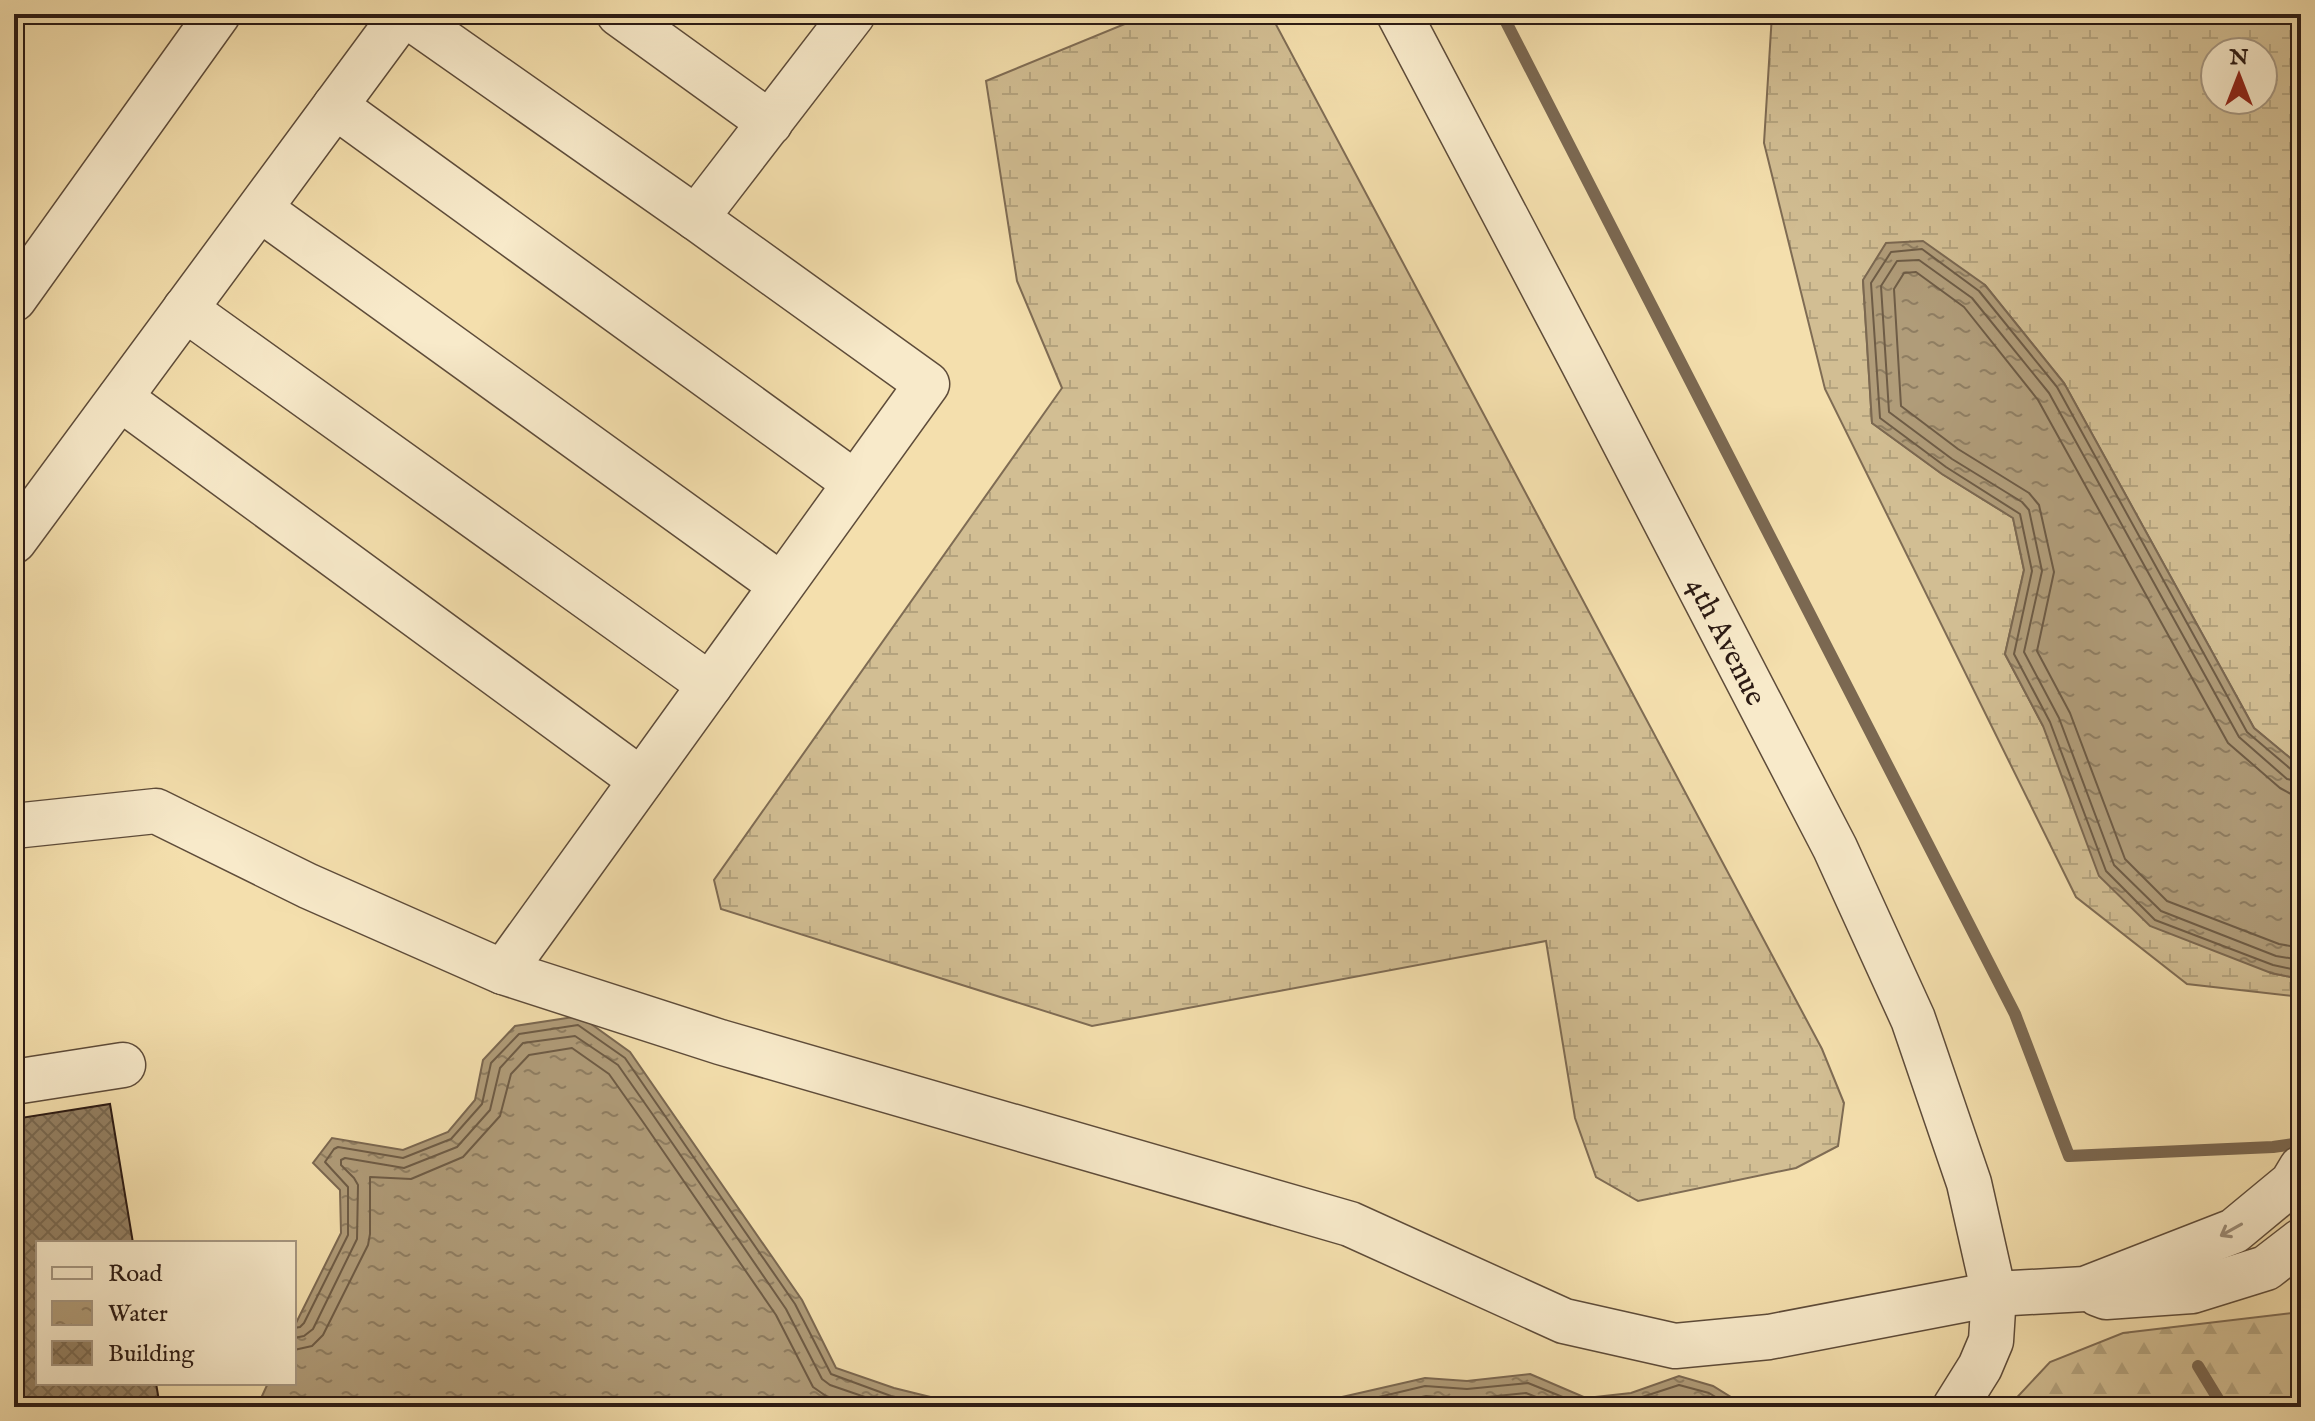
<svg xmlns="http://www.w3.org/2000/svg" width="2315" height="1421" font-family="'IM FELL English',serif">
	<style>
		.forest { fill: url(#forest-firs); stroke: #7f6c54; stroke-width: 2 }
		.wetland { fill: url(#wetland-marsh); stroke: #7f6c54; stroke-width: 2; fill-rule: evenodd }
		.water { fill: url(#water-ripples); stroke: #7b6851; stroke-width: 2 }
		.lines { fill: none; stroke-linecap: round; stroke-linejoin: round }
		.shore { stroke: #6e5c46; stroke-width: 2 }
		.stream { stroke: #7b6851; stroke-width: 12 }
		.building { fill: url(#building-cross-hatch); stroke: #2c1b14; stroke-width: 2 }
		.minor-casing { stroke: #5e4c3a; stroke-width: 47 }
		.minor { stroke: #f8eaca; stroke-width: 44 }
		.oneway { stroke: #9c8d78 }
		.labels { text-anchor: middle; stroke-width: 6; stroke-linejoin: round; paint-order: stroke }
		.street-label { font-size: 30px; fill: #2c1b14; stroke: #f8eaca }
	</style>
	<defs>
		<pattern id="forest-firs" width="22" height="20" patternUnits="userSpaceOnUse" patternTransform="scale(2)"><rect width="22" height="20" fill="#d2be93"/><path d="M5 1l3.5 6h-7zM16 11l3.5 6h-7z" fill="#b4a37e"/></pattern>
		<pattern id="wetland-marsh" width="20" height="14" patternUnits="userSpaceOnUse" patternTransform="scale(2)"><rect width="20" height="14" fill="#d2be93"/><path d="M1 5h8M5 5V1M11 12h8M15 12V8" fill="none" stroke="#b4a37e"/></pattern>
		<pattern id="water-ripples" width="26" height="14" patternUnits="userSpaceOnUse" patternTransform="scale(2)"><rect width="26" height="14" fill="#b09c79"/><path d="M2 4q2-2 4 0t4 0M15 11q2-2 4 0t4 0" fill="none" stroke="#8f7e62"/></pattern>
		<pattern id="building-cross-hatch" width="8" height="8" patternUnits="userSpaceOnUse" patternTransform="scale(2)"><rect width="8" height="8" fill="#948164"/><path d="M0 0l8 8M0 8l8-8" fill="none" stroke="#796951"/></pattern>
	</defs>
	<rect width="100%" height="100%" fill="#f4dfad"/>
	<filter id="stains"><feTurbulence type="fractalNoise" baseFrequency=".0025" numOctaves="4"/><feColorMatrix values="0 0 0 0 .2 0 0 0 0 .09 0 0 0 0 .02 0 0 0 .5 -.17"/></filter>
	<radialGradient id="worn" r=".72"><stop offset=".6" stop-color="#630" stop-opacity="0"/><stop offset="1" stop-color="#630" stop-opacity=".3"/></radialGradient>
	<polygon class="forest" points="2300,1312 2301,1407 2008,1407 2050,1362 2123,1333"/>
	<g class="wetland">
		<polygon points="1149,14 1269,14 1272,17 1822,1049 1844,1103 1838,1146 1796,1168 1638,1201 1596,1177 1575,1118 1546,941 1092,1026 721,909 714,880 1062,388 1017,281 986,81"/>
		<path d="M1772,14H2301V767L2254,728L2064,383L1985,285L1886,244L1863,281L1872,423L1942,474L2013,518L2024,570L2005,654L2043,726L2271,973L2301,979V997L2187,984L2076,897L1825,389L1764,143ZM2215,52H2263V100H2215Z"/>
	</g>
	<g class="water">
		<polygon points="1923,241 1985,285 2064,383 2254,728 2301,767 2301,979 2271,973 2150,926 2099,876 2043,726 2005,654 2024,570 2013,518 1942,474 1872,423 1863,280 1886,243"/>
		<polygon points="580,1016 630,1052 802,1300 836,1368 894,1388 971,1407 257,1407 268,1383 294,1383 294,1327 341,1233 340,1190 313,1163 332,1138 403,1150 448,1132 475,1100 483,1060 515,1026"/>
		<polygon points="1530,1374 1586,1398 1631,1393 1679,1376 1713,1386 1747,1407 1314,1407 1342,1397 1425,1378 1467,1381"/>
	</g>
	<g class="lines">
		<g class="shore">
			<polyline points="2301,772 2293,771 2247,732 2057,387 1979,291 1922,249 1891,252 1871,283 1880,418 1946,467 2020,514 2032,571 2014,654 2050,722 2106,871 2155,920 2273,965 2301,971"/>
			<polyline points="2301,782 2287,779 2239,737 2049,393 1972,298 1919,260 1897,261 1881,286 1889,412 1952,459 2022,502 2029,510 2042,571 2024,652 2059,718 2114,865 2161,911 2276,956 2301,960"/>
			<polyline points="2301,794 2291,794 2280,788 2228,743 2038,400 1964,307 1916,272 1904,273 1894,289 1901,406 1958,449 2029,493 2039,505 2054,572 2037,651 2070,713 2125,859 2167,901 2279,944 2301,948"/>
			<polyline points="294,1328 300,1327 304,1323 348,1235 348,1187 325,1162 334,1149 338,1147 403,1158 451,1139 482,1104 491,1063 519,1034 578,1025 625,1058 795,1304 831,1374 891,1396 937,1407"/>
			<polyline points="294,1338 304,1336 313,1329 357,1239 358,1185 354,1178 341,1165 341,1160 345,1158 404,1168 457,1147 490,1110 500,1068 523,1043 575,1036 618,1065 653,1115 786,1309 822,1379 830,1385 894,1407"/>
			<polyline points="294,1350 312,1346 323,1335 368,1245 370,1234 370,1177 411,1179 463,1157 500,1116 511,1074 529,1055 572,1048 609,1074 643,1122 776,1315 813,1387 826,1396 856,1407"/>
			<polyline points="1337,1407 1425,1386 1467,1389 1528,1383 1585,1406 1633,1400 1679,1385 1709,1393 1732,1407"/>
			<polyline points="1378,1407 1426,1396 1468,1399 1526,1393 1561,1407"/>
		</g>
		<g class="stream">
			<polyline points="1502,14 2015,1014 2069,1156 2273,1147 2301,1143"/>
			<polyline points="2198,1366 2223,1407"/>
		</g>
	</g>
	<polygon class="building" points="110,1104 133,1243 38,1243 38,1383 156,1383 160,1407 14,1407 14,1119"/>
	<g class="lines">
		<g class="minor-casing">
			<g id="minor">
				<polyline points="405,14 696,218"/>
				<polyline points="619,14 770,123"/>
				<polyline points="1399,14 1582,361 1835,848 1913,1019 1969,1183 1994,1294 1991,1341 1980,1367 1955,1407"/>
				<polyline points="335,106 855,483"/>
				<polyline points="260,209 781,585"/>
				<polyline points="14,299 218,14"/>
				<polyline points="185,309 710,685"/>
				<polyline points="120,398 641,780"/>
				<polyline points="14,541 403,14"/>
				<polyline points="14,826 156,811 308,886 503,972 720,1042 1350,1224 1564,1321 1675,1346 1769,1337 1994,1294 2085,1289 2234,1231 2292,1183 2301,1168"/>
				<polyline points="503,972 927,384 696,218 853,14"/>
				<polyline points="14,1082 123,1065"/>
				<polyline points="2098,1294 2106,1297 2192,1291 2266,1268 2301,1241"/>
			</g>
		</g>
		<use href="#minor" class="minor"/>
	</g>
	<defs><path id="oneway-shaft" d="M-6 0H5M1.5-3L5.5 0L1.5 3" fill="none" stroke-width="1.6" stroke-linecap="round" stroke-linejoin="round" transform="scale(2)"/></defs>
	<use class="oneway" href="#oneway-shaft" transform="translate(2231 1230) rotate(151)"/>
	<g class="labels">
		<g class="street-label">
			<text transform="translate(1727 641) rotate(63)" y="10">4th Avenue</text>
		</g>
	</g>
	<rect width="2315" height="1421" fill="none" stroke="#f4dfad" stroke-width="48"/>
	<rect x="16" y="16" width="2283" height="1389" fill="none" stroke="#2c1b14" stroke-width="4"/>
	<rect x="24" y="24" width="2267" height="1373" fill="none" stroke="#2c1b14" stroke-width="2"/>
	<rect x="36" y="1241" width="260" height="144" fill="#f8eaca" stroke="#a69781" stroke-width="2"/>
	<rect x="52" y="1267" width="40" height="12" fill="#f8eaca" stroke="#a69781" stroke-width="2"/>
	<text x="108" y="1281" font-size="24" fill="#2c1b14">Road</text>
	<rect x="52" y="1301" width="40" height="24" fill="url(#water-ripples)" stroke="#a69781" stroke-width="2"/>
	<text x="108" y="1321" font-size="24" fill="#2c1b14">Water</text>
	<rect x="52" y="1341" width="40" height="24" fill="url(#building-cross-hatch)" stroke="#a69781" stroke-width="2"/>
	<text x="108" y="1361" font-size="24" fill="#2c1b14">Building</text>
	<g transform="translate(2239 76)"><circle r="38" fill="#f8eaca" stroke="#a69781" stroke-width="2"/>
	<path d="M0-6L14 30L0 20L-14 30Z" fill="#8f2418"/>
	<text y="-12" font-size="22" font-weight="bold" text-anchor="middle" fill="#2c1b14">N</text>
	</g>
	<rect width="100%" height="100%" filter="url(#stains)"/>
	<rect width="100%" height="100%" fill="url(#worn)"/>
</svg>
